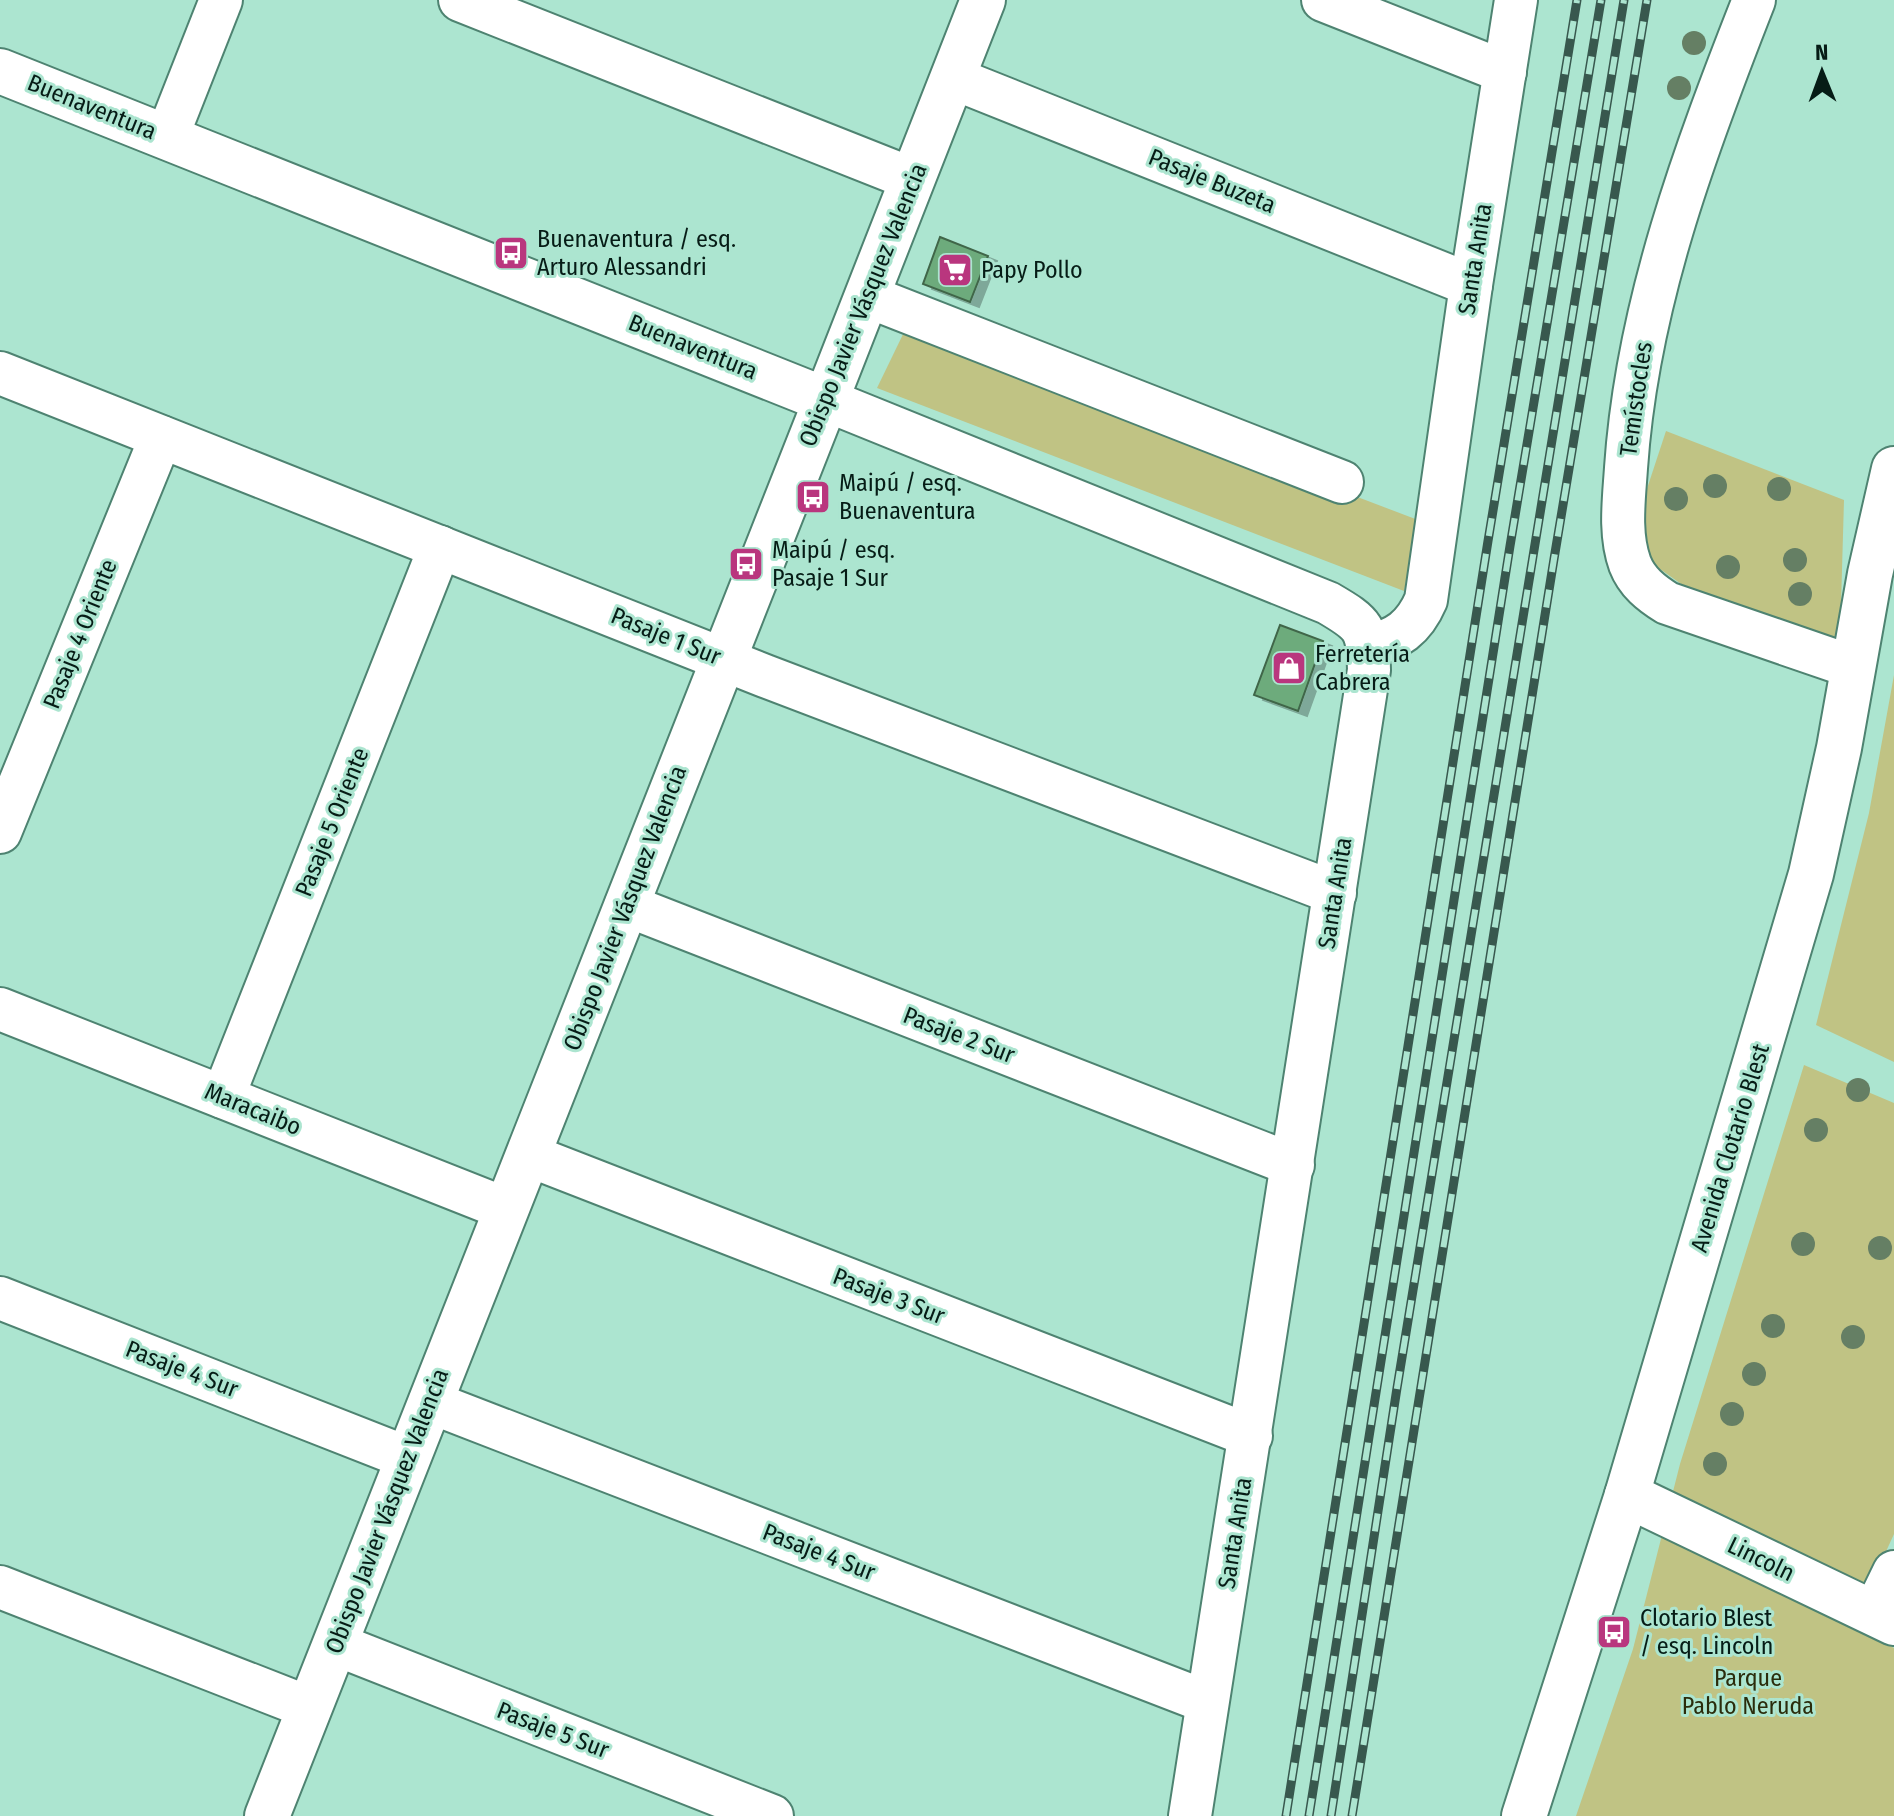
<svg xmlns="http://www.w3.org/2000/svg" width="1894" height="1816" font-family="'Fira Sans Condensed',sans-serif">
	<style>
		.green { fill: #c0c384 }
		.building { fill: #6dab7c; stroke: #406649; stroke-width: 2; filter: url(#shadow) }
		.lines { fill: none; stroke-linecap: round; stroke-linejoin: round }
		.minor-casing { stroke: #4e8371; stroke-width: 46 }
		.tertiary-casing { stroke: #4e8371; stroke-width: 48 }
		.secondary-casing { stroke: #4e8371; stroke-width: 48 }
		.minor { stroke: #fff; stroke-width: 42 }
		.tertiary { stroke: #fff; stroke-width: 44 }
		.secondary { stroke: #fff; stroke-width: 44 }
		.rail-casing { stroke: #38584e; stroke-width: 9 }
		.rail { stroke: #ace5d0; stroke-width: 6; stroke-dasharray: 18; stroke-linecap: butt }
		.tree { fill: #657f64 }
		.labels { text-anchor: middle; stroke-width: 6; stroke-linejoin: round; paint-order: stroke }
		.street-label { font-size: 24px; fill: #061c16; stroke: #ace5d0 }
		.poi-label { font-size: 24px; fill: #061c16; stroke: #ace5d0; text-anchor: start }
		.park-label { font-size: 24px; fill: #2b2c0c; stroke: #ace5d0 }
	</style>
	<defs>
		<filter id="shadow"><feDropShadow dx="9" dy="5" stdDeviation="0" flood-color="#0004"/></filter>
	</defs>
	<rect width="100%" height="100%" fill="#ace5d0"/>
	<g class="green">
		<polygon points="907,326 1418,520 1404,591 877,388"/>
		<polygon points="1666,431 1844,500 1840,640 1684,586 1650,562 1639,513"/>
		<polygon points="1894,675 1894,1062 1816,1025 1869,813"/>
		<polygon points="1804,1065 1894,1103 1894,1534 1852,1626 1894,1648 1894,1816 1576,1816 1633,1649 1680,1464"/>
	</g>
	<g class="building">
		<polygon points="940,237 988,256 970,302 923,284"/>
		<polygon points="1280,625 1323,641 1298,711 1254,695"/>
	</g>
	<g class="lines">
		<g class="minor-casing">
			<g id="minor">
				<polyline points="460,0 912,179"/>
				<polyline points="1323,0 1505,72"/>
				<path d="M1754,0C1695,150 1637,305 1626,468C1624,499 1619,534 1630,564C1637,582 1651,593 1667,603L1853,667"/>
				<polyline points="953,78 1471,285"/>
				<polyline points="167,137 221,0"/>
				<polyline points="867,296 1342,482"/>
				<polyline points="0,373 765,676 1335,893"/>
				<path d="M826,400L1328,603C1364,624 1368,628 1369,670L1190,1816"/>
				<path d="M1368,646C1397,640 1414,628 1426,600L1471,285L1516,0"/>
				<polyline points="0,832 161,437"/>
				<polyline points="626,905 1293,1165"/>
				<polyline points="0,1009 506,1209"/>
				<polyline points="223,1097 440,547"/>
				<polyline points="528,1155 1251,1436"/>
				<polyline points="0,1298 408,1458"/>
				<polyline points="430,1402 1207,1702"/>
				<polyline points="0,1587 310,1708"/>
				<polyline points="1874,1613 1894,1572"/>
				<polyline points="335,1644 772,1816"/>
			</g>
		</g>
		<g class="tertiary-casing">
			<g id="tertiary">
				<polyline points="1627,1495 1894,1623"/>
				<polyline points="267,1816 826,400"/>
			</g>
		</g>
		<g class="secondary-casing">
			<g id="secondary">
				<polyline points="0,71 826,400 983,0"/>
				<polyline points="1524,1816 1627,1495 1811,874 1839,748 1870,574 1894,469"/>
			</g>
		</g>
		<use href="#minor" class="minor"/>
		<use href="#tertiary" class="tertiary"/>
		<use href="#secondary" class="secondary"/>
		<g class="rail-casing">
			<g id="rail">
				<polyline points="1286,1816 1488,541 1577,0"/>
				<polyline points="1309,1816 1510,546 1601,0"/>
				<polyline points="1331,1816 1397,1388 1624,0"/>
				<polyline points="1352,1816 1554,559 1647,0"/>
			</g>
		</g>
		<use href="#rail" class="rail"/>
	</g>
	<g class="tree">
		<circle cx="1694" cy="43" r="12"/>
		<circle cx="1679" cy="88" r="12"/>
		<circle cx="1715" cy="486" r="12"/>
		<circle cx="1779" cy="489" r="12"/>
		<circle cx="1676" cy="499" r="12"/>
		<circle cx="1795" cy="560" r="12"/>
		<circle cx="1728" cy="567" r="12"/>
		<circle cx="1800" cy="594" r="12"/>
		<circle cx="1858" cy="1090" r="12"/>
		<circle cx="1816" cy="1130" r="12"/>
		<circle cx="1803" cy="1244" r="12"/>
		<circle cx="1880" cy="1248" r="12"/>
		<circle cx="1773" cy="1326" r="12"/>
		<circle cx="1853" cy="1337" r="12"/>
		<circle cx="1754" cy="1374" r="12"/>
		<circle cx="1732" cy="1414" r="12"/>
		<circle cx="1715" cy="1464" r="12"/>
	</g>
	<defs>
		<g id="bus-square" transform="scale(1.8)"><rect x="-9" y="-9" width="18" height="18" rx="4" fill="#b9367e" stroke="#ace5d0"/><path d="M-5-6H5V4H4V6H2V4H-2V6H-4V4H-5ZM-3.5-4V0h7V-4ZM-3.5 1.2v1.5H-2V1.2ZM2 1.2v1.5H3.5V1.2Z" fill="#fff"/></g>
		<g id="supermarket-square" transform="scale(1.8)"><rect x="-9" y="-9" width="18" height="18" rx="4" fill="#b9367e" stroke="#ace5d0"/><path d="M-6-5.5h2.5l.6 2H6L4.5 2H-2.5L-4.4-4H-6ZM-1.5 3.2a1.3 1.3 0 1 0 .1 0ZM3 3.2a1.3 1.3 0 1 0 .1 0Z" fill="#fff"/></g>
		<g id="shop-square" transform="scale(1.8)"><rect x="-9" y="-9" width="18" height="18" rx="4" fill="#b9367e" stroke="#ace5d0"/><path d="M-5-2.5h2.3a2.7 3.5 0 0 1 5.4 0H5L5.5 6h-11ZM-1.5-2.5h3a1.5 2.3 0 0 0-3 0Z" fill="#fff"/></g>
	</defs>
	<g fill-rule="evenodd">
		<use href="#bus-square" x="511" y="253"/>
		<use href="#supermarket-square" x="955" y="270"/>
		<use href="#bus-square" x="813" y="497"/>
		<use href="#bus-square" x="746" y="564"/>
		<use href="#shop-square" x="1289" y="668"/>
		<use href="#bus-square" x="1614" y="1632"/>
	</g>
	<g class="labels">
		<g class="street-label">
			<text transform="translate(92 107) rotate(22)" y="8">Buenaventura</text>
			<text transform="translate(1212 181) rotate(22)" y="8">Pasaje Buzeta</text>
			<text transform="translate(1475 259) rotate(-81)" y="8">Santa Anita</text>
			<text transform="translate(863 305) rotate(-68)" y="8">Obispo Javier Vásquez Valencia</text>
			<text transform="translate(693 347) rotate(22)" y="8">Buenaventura</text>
			<text transform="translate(1636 399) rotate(-82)" y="8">Temístocles</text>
			<text transform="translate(80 634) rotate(-68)" y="8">Pasaje 4 Oriente</text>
			<text transform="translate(666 636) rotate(22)" y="8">Pasaje 1 Sur</text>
			<text transform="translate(332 822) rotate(-68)" y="8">Pasaje 5 Oriente</text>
			<text transform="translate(1335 893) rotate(-81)" y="8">Santa Anita</text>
			<text transform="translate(625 908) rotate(-69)" y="8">Obispo Javier Vásquez Valencia</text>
			<text transform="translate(959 1035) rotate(21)" y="8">Pasaje 2 Sur</text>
			<text transform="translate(253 1109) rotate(22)" y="8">Maracaibo</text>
			<text transform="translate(1730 1148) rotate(-73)" y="8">Avenida Clotario Blest</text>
			<text transform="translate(889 1296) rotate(21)" y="8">Pasaje 3 Sur</text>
			<text transform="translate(182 1369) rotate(21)" y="8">Pasaje 4 Sur</text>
			<text transform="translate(387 1511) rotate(-69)" y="8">Obispo Javier Vásquez Valencia</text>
			<text transform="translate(1235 1533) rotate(-81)" y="8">Santa Anita</text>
			<text transform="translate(819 1552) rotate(21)" y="8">Pasaje 4 Sur</text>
			<text transform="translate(1761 1559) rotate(26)" y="8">Lincoln</text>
			<text transform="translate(553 1730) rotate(21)" y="8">Pasaje 5 Sur</text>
		</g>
		<g class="poi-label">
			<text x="537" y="247">Buenaventura / esq.<tspan x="537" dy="28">Arturo Alessandri</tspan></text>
			<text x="981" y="278">Papy Pollo</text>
			<text x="839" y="491">Maipú / esq.<tspan x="839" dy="28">Buenaventura</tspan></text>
			<text x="772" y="558">Maipú / esq.<tspan x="772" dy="28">Pasaje 1 Sur</tspan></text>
			<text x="1315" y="662">Ferretería<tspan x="1315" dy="28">Cabrera</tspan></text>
			<text x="1640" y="1626">Clotario Blest<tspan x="1640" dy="28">/ esq. Lincoln</tspan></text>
		</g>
		<g class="park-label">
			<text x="1748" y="1686">Parque<tspan x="1748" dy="28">Pablo Neruda</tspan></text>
		</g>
	</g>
	<g transform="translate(1822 72) rotate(359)" stroke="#ace5d0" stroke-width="6" paint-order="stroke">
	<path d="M0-6L14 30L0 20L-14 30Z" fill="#061c16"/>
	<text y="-12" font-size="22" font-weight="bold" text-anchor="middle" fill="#061c16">N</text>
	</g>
</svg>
